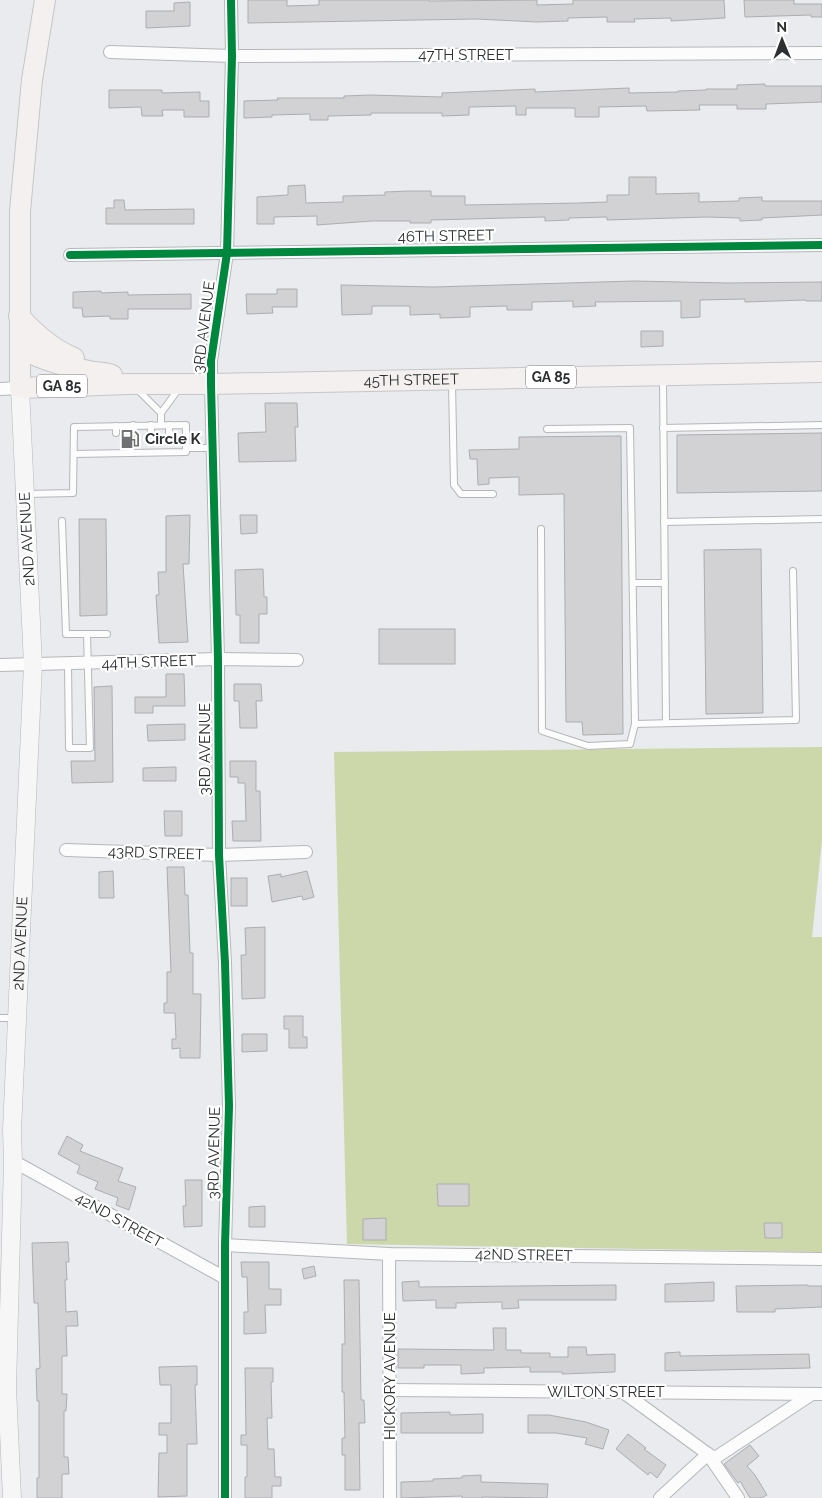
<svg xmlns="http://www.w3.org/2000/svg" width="822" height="1498" font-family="Raleway,sans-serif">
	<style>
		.green { fill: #ccd8aa }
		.building { fill: #d2d2d5; stroke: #acadb0 }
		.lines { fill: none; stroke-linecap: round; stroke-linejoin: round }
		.lane-casing { stroke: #b5b7b9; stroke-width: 8 }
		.street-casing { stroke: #b5b7b9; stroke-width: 14 }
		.secondary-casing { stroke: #b5b7b9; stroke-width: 19 }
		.primary-casing { stroke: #c5c6c7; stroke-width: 22 }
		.lane { stroke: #fcfcfc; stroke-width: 6 }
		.street { stroke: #fcfcfc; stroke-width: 12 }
		.secondary { stroke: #f7f6f6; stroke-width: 18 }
		.primary { stroke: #f4f0ef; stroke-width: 20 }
		.cycleway-casing { stroke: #fff; stroke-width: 11 }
		.cycleway { stroke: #00873e; stroke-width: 8 }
		.labels { text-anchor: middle; stroke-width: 4.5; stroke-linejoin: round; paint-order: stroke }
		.shield { fill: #fff; stroke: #6c6d6f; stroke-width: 1 }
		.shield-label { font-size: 14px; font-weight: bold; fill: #2d2f31 }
		.street-label { font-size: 15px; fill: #2d2f31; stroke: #fff }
		.poi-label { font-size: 15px; font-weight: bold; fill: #2d2f31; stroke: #fff; text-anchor: start }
	</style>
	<rect width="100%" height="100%" fill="#e9ebee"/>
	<polygon class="green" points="822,747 822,840 812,937 822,937 822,1252 347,1244 334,752"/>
	<g class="building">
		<polygon points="248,0 287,0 287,6 319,5 319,0 429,0 429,1 537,0 537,5 573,4 573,0 724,0 725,18 671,21 671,18 634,19 635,22 607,22 607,17 568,18 568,21 537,22 476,19 248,23"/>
		<polygon points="744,0 794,0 794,4 822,4 822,17 811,17 811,15 745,17"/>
		<polygon points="190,2 190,26 146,28 146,11 174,11 174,3"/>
		<polygon points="765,84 765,86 822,86 822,102 766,104 766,109 737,109 737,105 699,105 700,110 647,111 646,106 599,107 599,117 575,117 575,108 526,108 526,115 516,115 516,106 469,107 469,115 442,116 442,113 371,113 371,115 328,116 328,120 310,120 310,114 272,115 272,117 244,118 244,101 278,100 277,98 344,98 344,96 370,95 442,97 442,93 535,89 535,92 629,88 629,93 678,92 678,91 706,90 706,89 737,89 737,85"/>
		<polygon points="109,90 162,90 162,93 200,92 200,101 209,101 209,117 184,117 184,110 162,110 163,116 142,116 141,107 109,108"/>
		<polygon points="629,177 656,177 656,194 699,193 699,202 739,201 739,198 762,197 762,201 822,201 822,215 762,218 762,220 740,221 740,218 707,217 607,220 607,217 569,218 569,220 545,221 545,217 431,220 431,223 410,223 410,221 372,221 317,225 317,216 274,217 274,224 257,224 257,197 288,195 288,186 305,185 306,203 343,202 343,196 385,195 385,192 409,191 431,191 431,196 465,196 465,205 579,203 607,202 607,195 629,195"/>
		<polygon points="114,200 124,200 125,210 194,209 194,224 106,224 106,208 114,208"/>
		<polygon points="634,281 727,283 822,282 822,301 806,301 806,300 745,302 745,299 700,300 700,317 681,318 681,301 595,302 596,306 573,307 573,301 532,302 532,310 507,310 507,306 470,307 470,317 440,318 440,314 410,315 410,306 372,306 372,314 342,315 341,285 434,287"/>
		<polygon points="277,289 297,289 297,307 272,307 273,313 247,314 246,294 277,294"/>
		<polygon points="101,291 101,293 128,292 128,295 191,294 191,309 128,309 128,319 110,319 110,316 83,317 82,308 73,308 73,292"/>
		<polygon points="641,331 663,331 663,346 641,347"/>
		<polygon points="265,403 297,403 298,427 295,427 296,461 239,462 238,433 266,432"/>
		<polygon points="822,433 822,491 677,493 677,435"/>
		<polygon points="621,436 623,734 583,735 582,722 566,722 564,494 519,495 519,477 489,478 489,484 478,485 477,459 470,459 469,450 519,449 519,437"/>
		<polygon points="190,515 189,564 183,564 188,642 159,643 156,595 159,595 158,572 166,572 166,516"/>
		<polygon points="240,515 257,515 257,533 241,534"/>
		<polygon points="79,519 106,519 107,615 80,616"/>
		<polygon points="761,549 763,713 706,714 704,550"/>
		<polygon points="263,569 264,597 267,597 267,614 259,614 259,643 240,643 240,615 236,615 235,570"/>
		<rect x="379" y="629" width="76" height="35"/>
		<polygon points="166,674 184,674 185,706 153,706 153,713 135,713 135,697 166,697"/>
		<polygon points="234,684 261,684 262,701 256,701 257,728 240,728 239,701 234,701"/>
		<polygon points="112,686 113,782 72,783 71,761 95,761 94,687"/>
		<polygon points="185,724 185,740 148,741 147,725"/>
		<polygon points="230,761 256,761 256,791 260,791 261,841 233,841 232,821 246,821 245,783 238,783 238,777 230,777"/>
		<polygon points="176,767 176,781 143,781 143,768"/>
		<polygon points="164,811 182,811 182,836 165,836"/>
		<polygon points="167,867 184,867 185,895 188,895 190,953 193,953 193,994 201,994 200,1058 180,1058 180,1048 172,1049 172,1039 176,1039 175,1013 164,1013 164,1003 167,1003 167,972 171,972"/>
		<polygon points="113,871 114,898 99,898 99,872"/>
		<polygon points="307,871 314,897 303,900 302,896 272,902 268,876 281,874 281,877"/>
		<rect x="231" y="878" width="16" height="28"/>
		<polygon points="265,927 265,998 242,999 241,955 246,955 245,928"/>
		<polygon points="284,1016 303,1016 303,1037 307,1037 307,1048 289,1048 289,1029 284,1029"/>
		<polygon points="242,1034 267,1034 267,1051 242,1052"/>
		<polygon points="67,1136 83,1145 80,1151 123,1168 118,1181 136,1187 129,1210 116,1205 118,1198 95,1189 98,1182 77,1173 80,1166 58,1154"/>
		<polygon points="185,1180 202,1180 202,1226 184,1227 183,1206 186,1206"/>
		<polygon points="437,1184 469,1184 469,1206 438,1206"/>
		<polygon points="265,1206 265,1227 249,1227 249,1207"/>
		<polygon points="386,1218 386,1240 363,1240 363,1219"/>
		<polygon points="764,1223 782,1223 782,1238 765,1238"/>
		<polygon points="68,1242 69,1262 66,1262 67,1280 65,1280 66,1312 77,1311 78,1326 66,1326 67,1356 62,1356 62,1394 67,1394 66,1411 64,1411 64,1457 68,1457 69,1474 62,1474 62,1498 37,1498 37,1478 39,1478 39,1401 37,1401 36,1369 40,1368 38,1303 34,1303 32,1243"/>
		<polygon points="241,1262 269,1262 269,1289 281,1289 281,1305 265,1305 266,1333 244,1334 244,1312 248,1312 247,1277 242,1277"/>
		<polygon points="314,1266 316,1276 304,1279 302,1269"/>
		<polygon points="344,1280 359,1280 361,1400 364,1400 365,1423 359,1423 360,1490 345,1490 345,1455 342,1455 342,1438 345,1438 344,1392 342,1392 342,1344 345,1344"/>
		<polygon points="419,1281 419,1287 616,1285 616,1300 518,1300 519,1308 502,1309 502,1302 456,1303 456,1308 436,1308 436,1300 403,1301 402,1282"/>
		<polygon points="714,1282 714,1301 665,1302 665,1284"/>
		<polygon points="808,1285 808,1286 822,1286 822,1307 775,1309 775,1312 737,1312 736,1286"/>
		<polygon points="493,1328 506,1328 506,1350 521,1350 521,1353 550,1353 550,1357 568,1357 568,1347 586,1347 587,1355 615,1354 615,1372 562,1374 562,1372 530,1372 530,1367 484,1368 484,1373 461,1374 461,1365 424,1365 424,1368 398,1368 398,1349 494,1350"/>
		<polygon points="680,1352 680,1356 809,1354 810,1368 665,1371 665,1353"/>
		<polygon points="197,1366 197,1385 195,1385 197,1444 187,1444 187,1496 158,1497 159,1453 167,1453 167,1435 159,1435 159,1423 171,1423 171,1385 160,1385 159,1367"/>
		<polygon points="245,1368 273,1368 273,1382 271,1382 272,1418 267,1418 268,1449 274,1449 275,1477 281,1477 281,1486 272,1486 272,1498 245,1498 245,1477 247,1477 247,1445 241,1445 241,1435 246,1435"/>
		<polygon points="450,1412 450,1415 483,1414 483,1433 401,1433 401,1413"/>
		<polygon points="528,1415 549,1415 586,1422 609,1430 603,1449 585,1444 587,1438 556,1433 528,1433"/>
		<polygon points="628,1434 646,1448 644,1449 666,1465 657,1478 650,1472 648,1475 616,1449"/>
		<polygon points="750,1445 759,1456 747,1466 755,1475 767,1495 761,1498 750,1498 740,1481 738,1483 724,1464"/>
		<polygon points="481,1475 481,1482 548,1484 547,1498 482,1497 482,1498 462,1498 462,1496 401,1498 401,1482 433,1481 433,1479 462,1478 462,1476"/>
	</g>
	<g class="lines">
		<g class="lane-casing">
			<g id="lane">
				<polyline points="663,376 666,723"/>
				<polyline points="452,383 454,485 461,494 493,494"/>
				<polyline points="137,389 161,413"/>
				<polyline points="161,424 161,413 180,387"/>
				<polyline points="133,425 133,433"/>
				<polyline points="116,426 116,433"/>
				<polyline points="663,428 822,425"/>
				<polyline points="547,429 630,428 635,724 796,720 793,571"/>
				<polyline points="151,433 151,425"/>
				<polyline points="169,433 169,425"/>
				<polyline points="186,448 213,448"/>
				<polyline points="26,494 73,493 74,427 186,425 186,452 74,454"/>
				<polyline points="62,521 66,634 107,634"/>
				<polyline points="664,522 822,519"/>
				<polyline points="541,529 542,731 588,746 630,744 635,724"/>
				<polyline points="633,583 665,583"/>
				<polyline points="68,664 69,748 90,748 87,634"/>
				<polyline points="0,1018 16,1018"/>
			</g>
		</g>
		<g class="street-casing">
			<g id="street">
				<polyline points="110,52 232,56 822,53"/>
				<polyline points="70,255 822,245"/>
				<polyline points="0,389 20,388"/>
				<polyline points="0,665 218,659 297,660"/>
				<polyline points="66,850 219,855 306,852"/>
				<polyline points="13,1161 225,1278"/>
				<polyline points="225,1245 389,1254 822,1259"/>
				<polyline points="389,1254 390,1498"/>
				<polyline points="391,1390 822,1394"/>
				<polyline points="623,1392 708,1454 738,1498"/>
				<polyline points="225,1498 225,1245 229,1106 225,963 219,855 218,659 211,384 211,361 227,253 232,56 231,0"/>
				<polyline points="660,1498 708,1454 715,1458 812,1394"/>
			</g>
		</g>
		<g class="secondary-casing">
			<g id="secondary">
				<path id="s1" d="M12,1498L7,1388L13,1161L12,1130L33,665L20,388"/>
			</g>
		</g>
		<g class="primary-casing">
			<g id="primary">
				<path id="s2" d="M45,0L32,80L20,211V388L128,384H211L822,372"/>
				<path d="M19,316C35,334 52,349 74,358"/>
				<path d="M20,346C34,359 69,367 89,371C96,373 104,372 112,375"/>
			</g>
		</g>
		<use href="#lane" class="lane"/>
		<use href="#street" class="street"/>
		<use href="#secondary" class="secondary"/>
		<use href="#primary" class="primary"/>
		<g class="cycleway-casing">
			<g id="cycleway">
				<polyline points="70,255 822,245"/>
				<polyline points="225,1498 225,1245 229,1106 225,963 219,855 218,659 211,384 211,361 227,253 232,56 231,0"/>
			</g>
		</g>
		<use href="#cycleway" class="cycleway"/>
	</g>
	<defs>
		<g id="fuel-bare" transform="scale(1.5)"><path d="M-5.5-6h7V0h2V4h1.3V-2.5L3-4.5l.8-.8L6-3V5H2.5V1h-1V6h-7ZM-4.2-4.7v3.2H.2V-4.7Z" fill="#6f7173" stroke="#fff" stroke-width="2.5" paint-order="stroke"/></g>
	</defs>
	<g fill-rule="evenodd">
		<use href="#fuel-bare" x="130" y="439"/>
	</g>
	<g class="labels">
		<g class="shield">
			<rect x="526" y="365.5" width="50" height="23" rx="4"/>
			<rect x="37" y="374.5" width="50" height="23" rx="4"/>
		</g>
		<g class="shield-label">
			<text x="551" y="382">GA 85</text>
			<text x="62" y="391">GA 85</text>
		</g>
		<g class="street-label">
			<text x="466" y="60">47TH STREET</text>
			<text transform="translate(446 236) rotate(-1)" y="5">46TH STREET</text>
			<text transform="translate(204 327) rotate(-83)" y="5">3RD AVENUE</text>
			<text dy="5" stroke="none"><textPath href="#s2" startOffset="781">45TH STREET</textPath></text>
			<text transform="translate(27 539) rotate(-93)" y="5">2ND AVENUE</text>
			<text transform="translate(149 662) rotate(-2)" y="5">44TH STREET</text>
			<text transform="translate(205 749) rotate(-90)" y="5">3RD AVENUE</text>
			<text transform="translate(156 853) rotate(2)" y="5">43RD STREET</text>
			<text dy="5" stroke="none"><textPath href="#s1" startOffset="555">2ND AVENUE</textPath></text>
			<text transform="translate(214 1153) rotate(-89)" y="5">3RD AVENUE</text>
			<text transform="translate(119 1220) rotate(29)" y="5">42ND STREET</text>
			<text transform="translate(524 1255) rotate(1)" y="5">42ND STREET</text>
			<text transform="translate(390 1376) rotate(-90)" y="5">HICKORY AVENUE</text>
			<text x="606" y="1397">WILTON STREET</text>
		</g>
		<g class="poi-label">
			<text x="145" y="444">Circle K</text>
		</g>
	</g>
	<g transform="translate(782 40) rotate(359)" stroke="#ffffff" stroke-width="4" paint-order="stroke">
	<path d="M0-4L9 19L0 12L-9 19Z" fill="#2d2f31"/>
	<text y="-8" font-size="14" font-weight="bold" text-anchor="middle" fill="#2d2f31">N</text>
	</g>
</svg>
